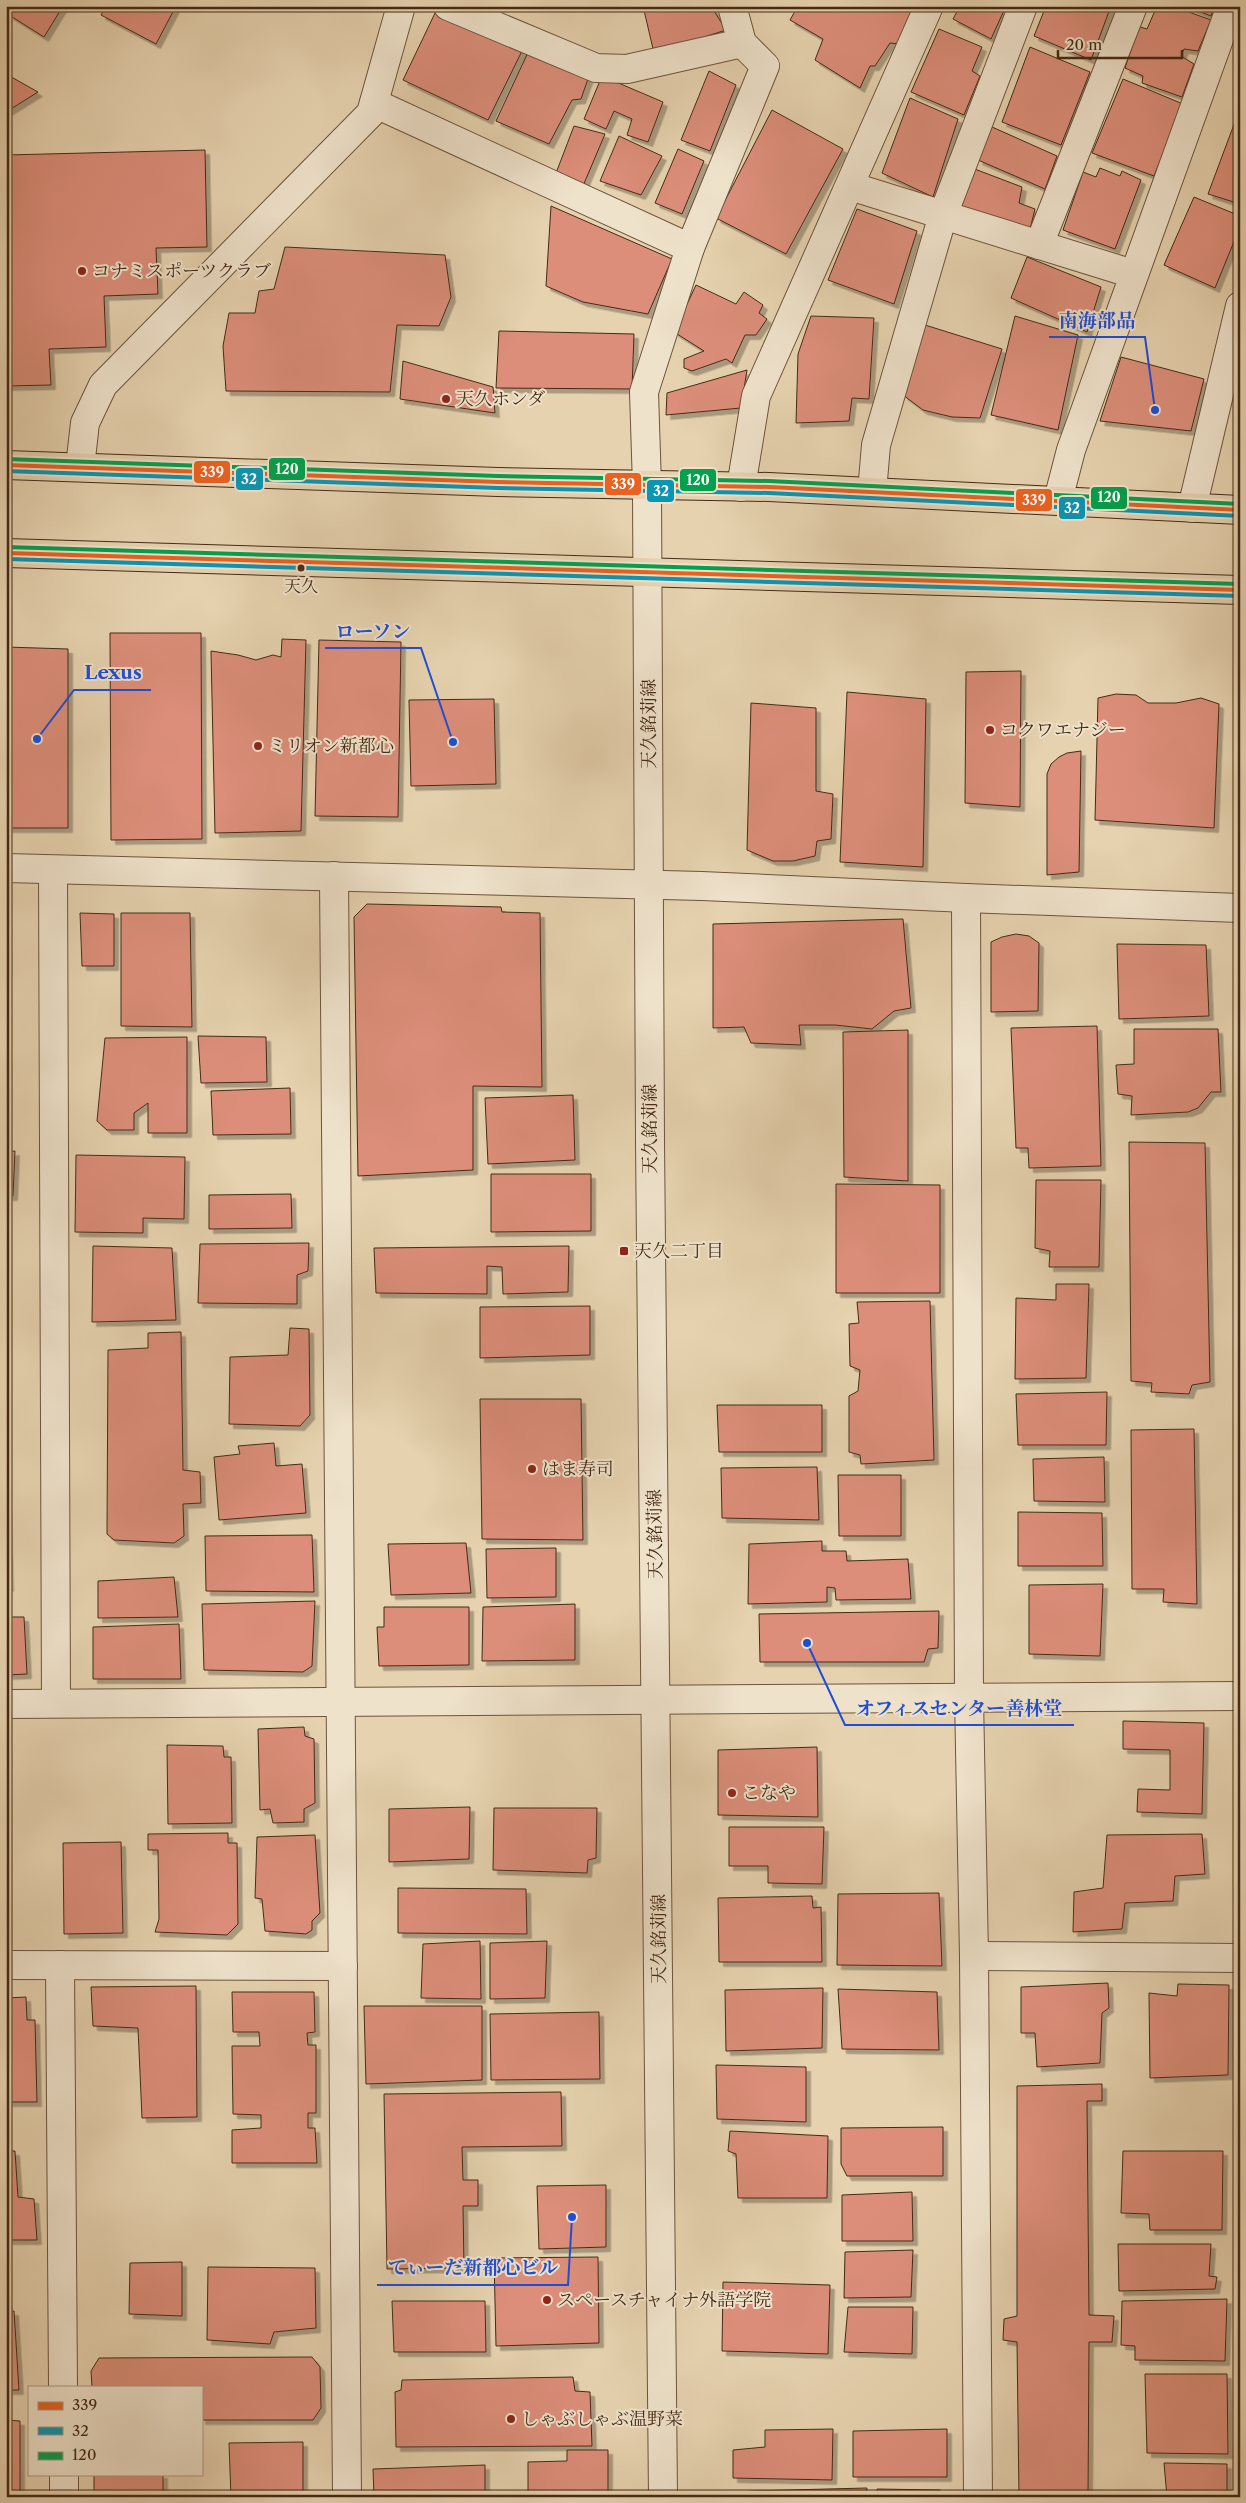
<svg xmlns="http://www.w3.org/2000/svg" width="1246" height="2503" font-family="'Libre Caslon Text','Noto Serif JP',serif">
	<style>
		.building { fill: #dc8e7a; stroke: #452a15; filter: url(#shadow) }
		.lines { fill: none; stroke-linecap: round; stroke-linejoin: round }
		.minor-casing { stroke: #6d543c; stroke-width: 30 }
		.tertiary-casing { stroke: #6d543c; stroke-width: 30 }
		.trunk-casing { stroke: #452a15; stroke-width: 30 }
		.minor { stroke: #efe2cb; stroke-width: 28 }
		.tertiary { stroke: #efe2cb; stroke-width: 28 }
		.trunk { stroke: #e6d2af; stroke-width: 28 }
		.bus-1-casing { stroke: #efe2cb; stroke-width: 8 }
		.bus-2-casing { stroke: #efe2cb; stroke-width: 8 }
		.bus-3-casing { stroke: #efe2cb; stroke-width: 8 }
		.bus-1 { stroke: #e96221; stroke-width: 4 }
		.bus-2 { stroke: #0a96b2; stroke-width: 4 }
		.bus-3 { stroke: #03a04e; stroke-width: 4 }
		.poi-dot { fill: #8f2418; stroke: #efe2cb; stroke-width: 2 }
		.bus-dot { fill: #452a15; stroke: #efe2cb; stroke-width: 2 }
		.labels { text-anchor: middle; stroke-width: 4; stroke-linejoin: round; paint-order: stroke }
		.bus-label { font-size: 17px; fill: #452a15; stroke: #efe2cb }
		.poi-label { font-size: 18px; fill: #452a15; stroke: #efe2cb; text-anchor: start }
		.street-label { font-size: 18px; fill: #452a15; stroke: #efe2cb }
		.leader { fill: none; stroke: #1d4ed8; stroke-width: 2 }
		.callout-dot { fill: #1d4ed8; stroke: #efe2cb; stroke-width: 2 }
		.callout-label { font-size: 19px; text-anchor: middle; font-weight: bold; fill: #1d4ed8; stroke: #efe2cb; stroke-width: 4; stroke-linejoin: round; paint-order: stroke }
		.line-badge { stroke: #efe2cb; stroke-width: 2 }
		.badge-label { font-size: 14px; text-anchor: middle; font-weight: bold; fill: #fff }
	</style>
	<defs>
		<filter id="shadow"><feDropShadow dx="4.5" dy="4.5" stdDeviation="0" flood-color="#0004"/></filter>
	</defs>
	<rect width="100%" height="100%" fill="#e6d2af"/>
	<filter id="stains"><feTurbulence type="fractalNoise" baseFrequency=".004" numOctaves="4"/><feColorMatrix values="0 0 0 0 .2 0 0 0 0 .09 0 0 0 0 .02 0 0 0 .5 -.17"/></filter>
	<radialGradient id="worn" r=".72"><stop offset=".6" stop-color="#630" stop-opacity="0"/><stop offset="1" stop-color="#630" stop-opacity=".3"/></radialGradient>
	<g class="building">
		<polygon points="15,6 63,6 44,37 9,15"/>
		<polygon points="106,6 176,6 156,44 101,15"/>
		<polygon points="643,6 711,6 726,30 654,53"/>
		<polygon points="798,6 899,6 913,14 900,44 890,43 875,66 870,66 860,88 815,60 823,39 790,20"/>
		<polygon points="960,6 1006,6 991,39 953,19"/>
		<polygon points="1046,6 1111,6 1091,60 1034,36"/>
		<polygon points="1157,6 1172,6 1211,20 1198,51 1184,49 1181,56 1194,64 1182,97 1142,83 1143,76 1125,68 1134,41 1130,38 1137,26 1147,29"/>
		<polygon points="1186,6 1214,6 1211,16"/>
		<polygon points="436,11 522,51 488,120 403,80"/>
		<polygon points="939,29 982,47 972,71 980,76 964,115 911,92"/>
		<polygon points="531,46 589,76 581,99 572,100 549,144 496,121"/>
		<polygon points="1030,47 1090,72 1061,145 1002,122"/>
		<polygon points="709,71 736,85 710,151 681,140"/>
		<polygon points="6,74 38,92 6,112"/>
		<polygon points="602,76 663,102 648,142 627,135 632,119 614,111 606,129 584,119"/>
		<polygon points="1123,79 1183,104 1154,176 1092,153"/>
		<polygon points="910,98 958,119 933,197 882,173"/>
		<polygon points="772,110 843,149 786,254 716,218"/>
		<polygon points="1236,119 1240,121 1240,204 1208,194"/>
		<polygon points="574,126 605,134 583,186 556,173"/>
		<polygon points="992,127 1057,156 1045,189 978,160"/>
		<polygon points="619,136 662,156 641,195 600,181"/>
		<polygon points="678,149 704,161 682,214 655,203"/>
		<polygon points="205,150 207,247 156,248 158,294 104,296 106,347 49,349 51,385 6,386 6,155"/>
		<polygon points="972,168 1022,187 1019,203 1035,209 1030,229 958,206"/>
		<polygon points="1100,168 1120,176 1122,171 1141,180 1115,249 1063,230 1083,172 1096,177"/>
		<polygon points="1194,197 1240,216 1240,227 1215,288 1164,265"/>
		<polygon points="551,206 672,259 648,314 583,302 546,286"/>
		<polygon points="857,209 917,231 894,304 828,280"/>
		<polygon points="285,247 445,255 451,297 439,326 397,325 390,392 226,391 223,346 229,313 255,313 259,291 274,289"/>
		<polygon points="1027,257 1101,287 1087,332 1011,298"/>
		<polygon points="696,285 736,304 744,292 763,305 759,313 767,319 756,335 745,335 732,363 726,359 692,371 684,368 684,359 704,351 674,332"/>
		<polygon points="811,316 874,318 869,399 852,398 849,421 796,423 798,354"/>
		<polygon points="1015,316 1078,335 1058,430 991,415"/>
		<polygon points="925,325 1002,349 980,418 952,417 923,410 903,395"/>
		<polygon points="499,331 634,334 632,389 496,388"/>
		<polygon points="1121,357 1204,379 1191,431 1100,421"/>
		<polygon points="403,361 493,387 495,413 400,399"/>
		<polygon points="747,370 741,408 666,415 667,393"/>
		<polygon points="110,633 201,633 202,839 111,840"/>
		<polygon points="282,639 306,640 301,831 215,833 211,651 238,655 256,660 273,655 281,657"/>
		<polygon points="319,640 401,642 398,817 315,816"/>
		<polygon points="6,647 68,649 68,828 6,828"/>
		<polygon points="1021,671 1020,807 965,803 966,672"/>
		<polygon points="847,692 926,699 923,867 840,862"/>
		<polygon points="1116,694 1136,695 1148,703 1176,703 1201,698 1219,704 1214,828 1095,820 1098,698"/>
		<polygon points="494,699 496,784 411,786 409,700"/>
		<polygon points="751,703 816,708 816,791 833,794 831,839 817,841 815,856 793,861 773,861 747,850"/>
		<polygon points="1081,751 1079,872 1047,875 1047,774 1051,764 1059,757 1067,753"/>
		<polygon points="367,904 501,907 502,912 540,913 542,1087 473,1086 473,1170 358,1176 354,917"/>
		<polygon points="80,913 114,914 114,966 82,966"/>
		<polygon points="121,913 190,913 192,1027 121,1026"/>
		<polygon points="903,919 911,1008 894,1011 872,1029 835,1025 799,1025 801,1045 751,1043 744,1027 713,1028 713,924"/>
		<polygon points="1016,934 1029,936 1039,943 1038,1011 991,1012 991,942 1002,937"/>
		<polygon points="1117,944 1206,945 1209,1016 1119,1019"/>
		<polygon points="1097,1026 1101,1166 1029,1168 1028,1148 1016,1148 1011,1028"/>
		<polygon points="1134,1029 1218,1029 1221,1092 1211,1092 1198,1108 1188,1112 1131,1115 1132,1096 1118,1094 1116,1065 1134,1064"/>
		<polygon points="908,1030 908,1181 844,1177 843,1032"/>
		<polygon points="198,1036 266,1037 267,1082 201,1083"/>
		<polygon points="187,1037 187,1133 148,1133 148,1103 134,1113 134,1130 107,1130 97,1121 105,1038"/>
		<polygon points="290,1088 291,1134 213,1135 211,1091"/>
		<polygon points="573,1095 575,1160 488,1164 485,1098"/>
		<polygon points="1129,1142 1205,1143 1210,1382 1192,1385 1189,1394 1151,1392 1152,1383 1131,1381"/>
		<polygon points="15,1151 13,1196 6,1196 6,1152"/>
		<polygon points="76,1155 185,1157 184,1219 143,1218 143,1233 75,1232"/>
		<polygon points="491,1174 591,1174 591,1231 491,1232"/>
		<polygon points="1036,1180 1101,1180 1099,1267 1049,1267 1050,1251 1035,1248"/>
		<polygon points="836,1184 940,1185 940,1293 836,1293"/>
		<polygon points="291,1194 292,1228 209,1229 209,1195"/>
		<polygon points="309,1243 308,1271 297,1275 297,1304 198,1303 200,1244"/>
		<polygon points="93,1246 172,1248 176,1320 92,1322"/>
		<polygon points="569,1246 568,1292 503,1294 502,1267 487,1266 487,1294 376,1293 374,1248"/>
		<polygon points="1056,1284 1089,1284 1086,1378 1015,1379 1016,1298 1056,1300"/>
		<polygon points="930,1301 934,1460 861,1464 860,1455 849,1452 849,1396 858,1391 860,1370 850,1366 849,1324 859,1323 857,1302"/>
		<polygon points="590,1306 590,1355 480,1358 480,1307"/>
		<polygon points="290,1328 309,1329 310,1415 300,1426 229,1424 230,1357 288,1355"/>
		<polygon points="181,1332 183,1470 200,1472 201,1503 183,1504 184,1536 174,1543 114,1540 107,1534 108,1350 148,1348 148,1333"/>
		<polygon points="1107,1392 1106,1445 1018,1445 1016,1394"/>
		<polygon points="480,1399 581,1399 583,1540 482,1539"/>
		<polygon points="717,1405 822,1405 822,1452 719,1452"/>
		<polygon points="1194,1429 1197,1604 1163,1602 1164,1589 1132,1589 1131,1430"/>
		<polygon points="274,1443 276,1466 302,1464 306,1513 219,1520 214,1457 240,1454 238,1446"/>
		<polygon points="1104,1457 1105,1502 1034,1501 1033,1459"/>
		<polygon points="817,1467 819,1520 722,1518 721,1468"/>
		<polygon points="838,1475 901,1475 901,1536 839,1536"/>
		<polygon points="6,1481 9,1587 6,1587"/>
		<polygon points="1018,1512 1102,1513 1103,1566 1018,1566"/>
		<polygon points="312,1535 314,1592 206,1591 205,1536"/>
		<polygon points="822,1541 822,1551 846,1551 847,1561 908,1559 911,1599 836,1600 835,1588 827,1587 827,1602 748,1604 749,1544"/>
		<polygon points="466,1543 471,1593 391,1595 388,1544"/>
		<polygon points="556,1548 556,1597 487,1598 486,1549"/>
		<polygon points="174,1577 178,1617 98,1618 98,1581"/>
		<polygon points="1103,1584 1100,1656 1029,1654 1029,1585"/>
		<polygon points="315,1601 312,1666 303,1672 204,1670 202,1604"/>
		<polygon points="575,1604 575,1660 482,1661 483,1607"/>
		<polygon points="384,1607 469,1607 469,1665 379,1666 377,1627 384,1627"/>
		<polygon points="939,1611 938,1648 928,1649 924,1662 760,1662 759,1614"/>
		<polygon points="6,1617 24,1617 27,1674 6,1675"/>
		<polygon points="179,1624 181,1679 93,1679 93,1627"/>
		<polygon points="1123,1721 1204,1723 1202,1814 1137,1812 1138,1789 1170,1790 1170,1750 1123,1749"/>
		<polygon points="304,1727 305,1736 314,1739 315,1803 304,1809 304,1822 273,1823 270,1809 260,1810 258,1729"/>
		<polygon points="167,1745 223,1746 224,1757 231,1757 232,1823 168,1824"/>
		<polygon points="817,1747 818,1817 718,1815 718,1750"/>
		<polygon points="470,1807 469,1859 389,1862 389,1809"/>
		<polygon points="494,1808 597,1808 596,1858 588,1860 587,1873 493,1870"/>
		<polygon points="729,1827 824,1827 822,1884 768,1883 768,1866 729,1866"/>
		<polygon points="228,1833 228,1843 237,1843 238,1924 227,1935 155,1932 159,1919 158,1850 148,1850 148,1834"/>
		<polygon points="1202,1834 1205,1874 1175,1876 1173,1901 1125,1903 1122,1929 1073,1932 1074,1892 1103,1888 1107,1835"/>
		<polygon points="315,1835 320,1913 312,1921 312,1930 306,1934 265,1931 262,1899 255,1898 257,1837"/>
		<polygon points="121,1842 123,1933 64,1934 63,1843"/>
		<polygon points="398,1888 526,1889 527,1934 398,1933"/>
		<polygon points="939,1893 942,1966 837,1965 838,1894"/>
		<polygon points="812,1896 813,1908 821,1907 822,1962 719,1962 718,1898"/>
		<polygon points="480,1941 481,1999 421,1998 423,1944"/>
		<polygon points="547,1941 545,1998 490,1999 490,1943"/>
		<polygon points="1108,1983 1109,2008 1102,2013 1100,2063 1037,2067 1035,2033 1021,2033 1021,1987"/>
		<polygon points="1178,1984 1229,1985 1228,2075 1150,2078 1149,1993 1177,1996"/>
		<polygon points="196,1986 197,2117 142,2118 138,2028 93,2026 91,1987"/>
		<polygon points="823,1988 822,2048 726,2051 725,1990"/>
		<polygon points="838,1989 937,1992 939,2050 842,2049"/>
		<polygon points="232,1992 314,1992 315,2032 307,2033 308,2045 316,2045 316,2113 308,2113 308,2128 315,2128 317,2163 232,2163 232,2130 261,2128 261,2115 233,2114 232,2046 260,2046 259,2032 233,2032"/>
		<polygon points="26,1997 27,2020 35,2020 37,2102 6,2102 6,1998"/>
		<polygon points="364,2006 482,2006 482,2080 366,2084"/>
		<polygon points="599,2012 600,2079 491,2080 490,2014"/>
		<polygon points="716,2065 806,2067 806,2122 717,2119"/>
		<polygon points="1102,2084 1102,2101 1087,2101 1089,2315 1114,2316 1112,2342 1089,2342 1088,2497 1019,2497 1017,2342 1003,2340 1004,2319 1017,2316 1017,2086"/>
		<polygon points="561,2092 562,2146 462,2147 463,2180 478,2180 478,2206 463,2206 464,2268 387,2269 384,2094"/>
		<polygon points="943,2127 943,2176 847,2176 841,2164 841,2128"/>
		<polygon points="730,2131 828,2136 827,2198 738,2198 736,2154 728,2151"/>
		<polygon points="6,2151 15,2151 18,2197 34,2199 37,2240 6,2240"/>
		<polygon points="1123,2151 1223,2151 1222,2230 1150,2230 1149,2214 1121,2213"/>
		<polygon points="606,2185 606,2247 539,2249 537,2186"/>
		<polygon points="912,2192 913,2241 842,2241 842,2195"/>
		<polygon points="1118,2244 1211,2244 1209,2276 1217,2277 1215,2289 1119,2291"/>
		<polygon points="913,2250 911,2297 844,2298 845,2252"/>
		<polygon points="598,2257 599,2343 496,2346 494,2258"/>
		<polygon points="182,2262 182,2316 129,2314 130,2263"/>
		<polygon points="208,2267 315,2268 316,2328 274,2332 270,2344 207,2340"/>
		<polygon points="723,2282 830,2285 828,2354 722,2351"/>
		<polygon points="1227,2299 1225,2361 1135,2360 1135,2346 1121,2345 1122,2301"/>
		<polygon points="392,2301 485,2301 486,2352 394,2352"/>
		<polygon points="848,2307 913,2307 912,2354 844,2352"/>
		<polygon points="6,2311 14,2311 19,2390 6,2390"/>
		<polygon points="312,2357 320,2367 321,2408 313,2420 201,2420 201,2387 92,2387 91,2371 99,2358"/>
		<polygon points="1145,2374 1227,2374 1228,2454 1147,2453"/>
		<polygon points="573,2377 575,2391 590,2392 592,2446 396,2447 395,2392 401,2390 402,2380"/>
		<polygon points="6,2420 20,2421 20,2497 6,2497"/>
		<polygon points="833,2429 832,2480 733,2478 733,2450 765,2447 765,2430"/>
		<polygon points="947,2429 947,2477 853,2477 853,2431"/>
		<polygon points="303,2442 303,2497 231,2497 229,2443"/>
		<polygon points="567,2450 608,2450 608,2497 528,2497 528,2462 567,2461"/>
		<polygon points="1164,2463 1227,2464 1227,2497 1167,2497"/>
		<polygon points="485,2465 485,2497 374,2497 373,2469"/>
		<rect x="94" y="2474" width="69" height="23"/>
		<polygon points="867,2488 866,2497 737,2497 749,2491"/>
		<polygon points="877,2489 940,2490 940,2497 877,2497"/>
	</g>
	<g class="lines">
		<g class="minor-casing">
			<g id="minor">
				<polyline points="448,6 596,68 627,69 742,43"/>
				<polyline points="374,103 690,248"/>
				<polyline points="850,186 1133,274"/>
				<polyline points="1039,245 1133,6"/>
				<polyline points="80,467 85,423 103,385 371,113 401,6"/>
				<polyline points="647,486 644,392 690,248 765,66 742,43 732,6"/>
				<polyline points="741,487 756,396 929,6"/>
				<polyline points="872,492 876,445 943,215 1023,6"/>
				<polyline points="1058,500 1071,450 1231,6"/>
				<polyline points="1192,508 1240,306"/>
				<polyline points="6,868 702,886 966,898 1240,908"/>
				<polyline points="53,870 56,1703"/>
				<polyline points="334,876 347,2497"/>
				<polyline points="966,898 969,1697 974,1956 978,2497"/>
				<polyline points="6,1704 1240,1696"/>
				<polyline points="974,1956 1240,1958"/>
				<polyline points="6,1965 343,1966"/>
				<polyline points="60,1965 63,2387"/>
				<polyline points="64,2474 64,2497"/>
			</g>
		</g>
		<g class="tertiary-casing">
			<polyline id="tertiary" points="647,486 650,1141 663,2497"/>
		</g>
		<g class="trunk-casing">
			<g id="trunk">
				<polyline points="6,465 498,482 769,487 1240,510"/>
				<polyline points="6,553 1240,590"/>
			</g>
		</g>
		<use href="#minor" class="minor"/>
		<use href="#tertiary" class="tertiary"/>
		<use href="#trunk" class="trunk"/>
		<g class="bus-1-casing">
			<g id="bus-1">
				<polyline points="6,465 498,482 769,487 1240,510"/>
				<polyline points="6,553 1240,590"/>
			</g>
		</g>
		<g class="bus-2-casing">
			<g id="bus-2">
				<polyline points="6,471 498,488 769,493 1240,516"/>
				<polyline points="6,559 1240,596"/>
			</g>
		</g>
		<g class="bus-3-casing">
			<g id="bus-3">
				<polyline points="6,459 498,476 769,481 1240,504"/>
				<polyline points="6,547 1240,584"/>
			</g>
		</g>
		<use href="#bus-1" class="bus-1"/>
		<use href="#bus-2" class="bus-2"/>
		<use href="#bus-3" class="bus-3"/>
	</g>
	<g class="poi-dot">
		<circle cx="82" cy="271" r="5"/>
		<circle cx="446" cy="399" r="5"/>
		<circle cx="990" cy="730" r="5"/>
		<circle cx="258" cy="746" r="5"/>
		<rect x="619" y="1246" width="10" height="10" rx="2.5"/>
		<circle cx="532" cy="1469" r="5"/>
		<circle cx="732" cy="1793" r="5"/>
		<circle cx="547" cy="2300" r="5"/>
		<circle cx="511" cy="2419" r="5"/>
	</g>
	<circle class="bus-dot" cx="301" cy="568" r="4.5"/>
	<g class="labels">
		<g class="bus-label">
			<text x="301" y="592">天久</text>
		</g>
		<g class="poi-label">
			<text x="92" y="277">コナミスポーツクラブ</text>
			<text x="456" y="405">天久ホンダ</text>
			<text x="1000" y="736">コクワエナジー</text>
			<text x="268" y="752">ミリオン新都心</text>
			<text x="634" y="1257">天久二丁目</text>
			<text x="542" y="1475">はま寿司</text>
			<text x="742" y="1799">こなや</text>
			<text x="557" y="2306">スペースチャイナ外語学院</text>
			<text x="521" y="2425">しゃぶしゃぶ温野菜</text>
		</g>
		<g class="street-label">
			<text transform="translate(649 724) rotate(-90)" y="6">天久銘苅線</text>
			<text transform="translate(650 1129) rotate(-90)" y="6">天久銘苅線</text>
			<text transform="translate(655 1534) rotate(-91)" y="6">天久銘苅線</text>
			<text transform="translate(659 1939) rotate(-90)" y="6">天久銘苅線</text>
		</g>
	</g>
	<path class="leader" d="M1155 410L1145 337H1049M453 742L421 648H325M37 739L74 690H151M807 1643L845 1725H1074M572 2217L568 2285H377"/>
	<g class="callout-dot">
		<circle cx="1155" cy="410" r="5"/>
		<circle cx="453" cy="742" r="5"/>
		<circle cx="37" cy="739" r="5"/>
		<circle cx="807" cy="1643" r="5"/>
		<circle cx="572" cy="2217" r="5"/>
	</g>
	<g class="callout-label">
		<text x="1097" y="327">南海部品</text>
		<text x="373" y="638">ローソン</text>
		<text x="113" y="679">Lexus</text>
		<text x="959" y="1715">オフィスセンター善林堂</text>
		<text x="473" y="2274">てぃーだ新都心ビル</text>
	</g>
	<g class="line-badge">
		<rect x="268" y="457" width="38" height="24" rx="5" fill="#03a04e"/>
		<rect x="193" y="460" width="38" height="24" rx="5" fill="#e96221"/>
		<rect x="235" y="467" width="29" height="24" rx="5" fill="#0a96b2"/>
		<rect x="679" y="468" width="38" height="24" rx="5" fill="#03a04e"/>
		<rect x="604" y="472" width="38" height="24" rx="5" fill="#e96221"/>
		<rect x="646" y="479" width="29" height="24" rx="5" fill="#0a96b2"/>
		<rect x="1090" y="486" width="38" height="24" rx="5" fill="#03a04e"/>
		<rect x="1015" y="488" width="38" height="24" rx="5" fill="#e96221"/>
		<rect x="1058" y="496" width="28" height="24" rx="5" fill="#0a96b2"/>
	</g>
	<g class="badge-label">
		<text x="287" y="474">120</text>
		<text x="212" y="477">339</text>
		<text x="249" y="484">32</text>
		<text x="698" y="485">120</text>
		<text x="623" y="489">339</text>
		<text x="661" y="496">32</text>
		<text x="1109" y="502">120</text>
		<text x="1034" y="505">339</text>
		<text x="1072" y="513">32</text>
	</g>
	<rect width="1246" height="2503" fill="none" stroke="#e6d2af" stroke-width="25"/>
	<rect x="8" y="8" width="1231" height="2488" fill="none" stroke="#452a15" stroke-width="2.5"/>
	<rect x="12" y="12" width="1221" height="2478" fill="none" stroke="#452a15"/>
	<rect x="28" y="2386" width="175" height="90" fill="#efe2cb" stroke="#ab9882"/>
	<rect x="38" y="2402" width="25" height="8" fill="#e96221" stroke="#ab9882"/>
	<text x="72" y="2410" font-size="15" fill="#452a15">339</text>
	<rect x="38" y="2427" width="25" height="8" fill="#0a96b2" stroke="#ab9882"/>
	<text x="72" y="2436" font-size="15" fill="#452a15">32</text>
	<rect x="38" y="2452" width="25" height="8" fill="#03a04e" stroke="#ab9882"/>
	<text x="72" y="2460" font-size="15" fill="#452a15">120</text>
	<path d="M1058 50v8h124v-8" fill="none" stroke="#452a15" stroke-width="2.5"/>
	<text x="1066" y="50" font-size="15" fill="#452a15" stroke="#efe2cb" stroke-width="4" paint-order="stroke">20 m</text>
	<rect width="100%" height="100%" filter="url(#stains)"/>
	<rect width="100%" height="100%" fill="url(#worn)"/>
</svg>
